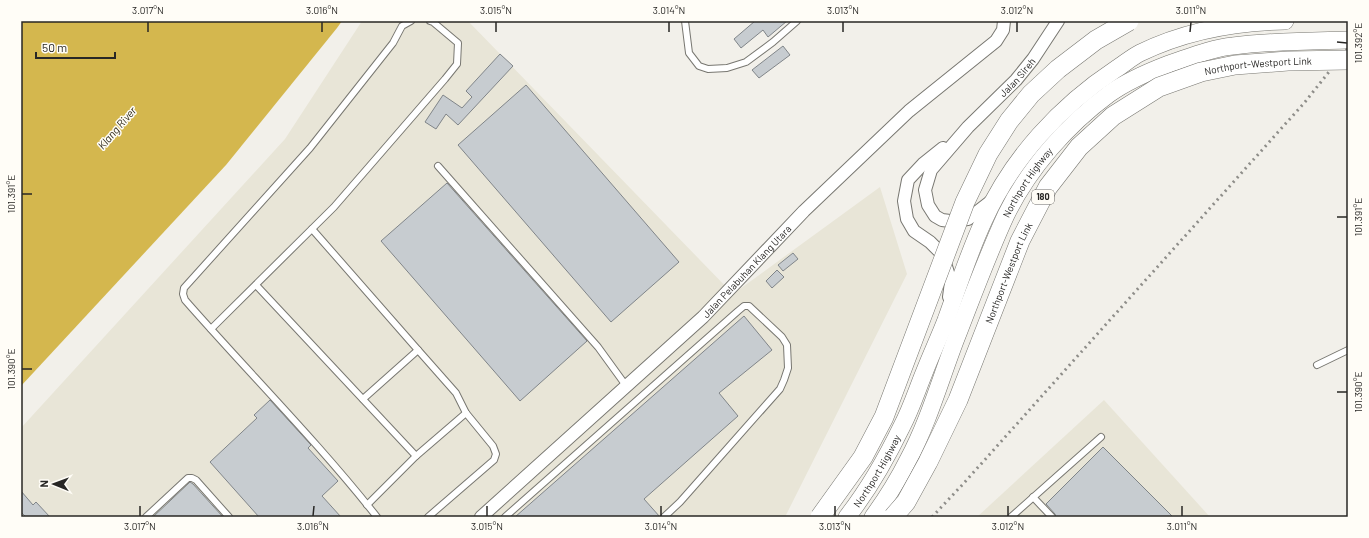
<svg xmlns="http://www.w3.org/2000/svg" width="1369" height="538" font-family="Barlow,sans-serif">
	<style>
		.built { fill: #e8e5d7 }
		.water { fill: #d4b74e }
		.building { fill: #c7ccd0; stroke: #808589 }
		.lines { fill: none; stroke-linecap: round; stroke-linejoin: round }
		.lane-casing { stroke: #787771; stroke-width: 8 }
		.street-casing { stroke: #787771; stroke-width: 14 }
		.secondary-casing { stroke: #787771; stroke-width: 18 }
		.lane { stroke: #fff; stroke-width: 6 }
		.street { stroke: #fff; stroke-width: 12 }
		.secondary { stroke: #fff; stroke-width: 17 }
		.rail { stroke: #8e8d89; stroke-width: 3; stroke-dasharray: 2 4; stroke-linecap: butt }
		.primary-bridge-casing { stroke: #787771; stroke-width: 20; stroke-linecap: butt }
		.primary-bridge { stroke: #fff; stroke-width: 19 }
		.ticks { fill: none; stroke: #282725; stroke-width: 1.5 }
		.labels { text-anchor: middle; stroke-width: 3; stroke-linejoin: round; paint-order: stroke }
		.shield { fill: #fffdf7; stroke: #686764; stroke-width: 1 }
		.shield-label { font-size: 9px; font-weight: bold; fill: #282725 }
		.street-label { font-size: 10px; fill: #282725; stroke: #fffdf7 }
		.water-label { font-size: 11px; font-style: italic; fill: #302b19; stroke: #fffdf7 }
		.neatline { fill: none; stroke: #282725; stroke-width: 1.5 }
		.ticks-label { font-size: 10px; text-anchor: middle; fill: #282725 }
	</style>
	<rect width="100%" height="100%" fill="#f2f0ea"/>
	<g class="built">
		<polygon points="362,21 468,21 733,294 880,187 907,274 785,517 21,517 21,428 285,139"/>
		<polygon points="1104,400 1210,517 977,517"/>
	</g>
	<polygon class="water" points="21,21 342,21 337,28 226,165 21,386"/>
	<g class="building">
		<polygon points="755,21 787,21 768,37 763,30 741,48 734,39"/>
		<polygon points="783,46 790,55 759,78 752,70"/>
		<polygon points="500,54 513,66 458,125 446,114 436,129 425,122 443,95 462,108 472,97 466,91"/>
		<polygon points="526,85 679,262 611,322 458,145"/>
		<polygon points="447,183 587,341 520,401 381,241"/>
		<polygon points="793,253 798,259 783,271 778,265"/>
		<polygon points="777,270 784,277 772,288 766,281"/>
		<polygon points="744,316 772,350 719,393 738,416 644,499 660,517 515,517"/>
		<polygon points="270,400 311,445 308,448 338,481 322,496 341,517 259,517 210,462 257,418 254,415"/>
		<polygon points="1103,447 1173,517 1056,517 1055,514 1046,504"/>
		<polygon points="190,482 193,484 223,517 153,517"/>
		<polygon points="21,491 33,505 36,502 50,517 26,517 21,512"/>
	</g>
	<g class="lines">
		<g class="lane-casing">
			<g id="lane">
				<polyline points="685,21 689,53 699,66 708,69 727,68 746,62 773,42 797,21"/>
				<polyline points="438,166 598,347 627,387"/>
				<polyline points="312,229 418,350 363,399"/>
				<polyline points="256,285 416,456 367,505"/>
				<polyline points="211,329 334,207 445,79 457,64 458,43 433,22 430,21"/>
				<polyline points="418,350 456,393 466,413 493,446 496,454 494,460 428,517"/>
				<polyline points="1317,365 1348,350"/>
				<polyline points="416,456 466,413"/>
				<polyline points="1033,497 1052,517"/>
				<polyline points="146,517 188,478 192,478 196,480 229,517"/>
				<path d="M377,517C317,441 248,372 185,300L183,294L184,288L310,148L393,43L402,26L411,21"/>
				<polyline points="505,517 738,311 744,306 749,306 782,337 787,345 788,368 784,380 780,389 680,502 664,517"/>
				<polyline points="1011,517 1101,437"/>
			</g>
		</g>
		<g class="street-casing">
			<g id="street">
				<polyline points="943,148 923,164 908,180 904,201 907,219 914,231 930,242 942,254 951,282 949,297"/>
				<path id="s1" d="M990,202L968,219L950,221L942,220L935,216L928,205L925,190L931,170L968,127L1016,80L1033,59L1058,21"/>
				<path id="s2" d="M481,517L703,317L804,211L909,111L996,41L1003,30L1004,21"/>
			</g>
		</g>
		<g class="secondary-casing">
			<g id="secondary">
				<path id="s3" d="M847,517C869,489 887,457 902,426C911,409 917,390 924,373C931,355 939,338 946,320C958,287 969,252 984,220C1012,158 1060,106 1116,69C1124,64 1132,57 1140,53C1185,31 1235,22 1285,21"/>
				<path id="s4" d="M873,517C886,499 898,480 908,460C929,421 941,377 957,336C973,295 988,254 1006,215C1029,168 1067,125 1109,94C1127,81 1148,72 1169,64C1190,57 1211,48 1233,46C1271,41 1310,41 1348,40"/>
			</g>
		</g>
		<use href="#lane" class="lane"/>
		<use href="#street" class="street"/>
		<use href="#secondary" class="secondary"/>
		<polyline class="rail" points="932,517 964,483 1305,102 1348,48"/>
		<g class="primary-bridge-casing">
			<g id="primary-bridge">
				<polyline points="820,517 863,457 884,417 965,202 988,154 1009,121 1031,94 1058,69 1096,40 1129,21"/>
				<path id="s5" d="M893,517L906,502L928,462L958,400L1020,241L1048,187L1079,147L1113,116L1159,87L1201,72L1235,65L1288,61L1348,60"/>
			</g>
		</g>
		<use href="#primary-bridge" class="primary-bridge"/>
	</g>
	<path class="ticks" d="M148,32V22M322,32V22M496,32V22M669,32V22M843,32V22M1017,32V22M1190,32L1191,22M1337,42L1347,43M22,194H32M1337,217H1347M22,369H32M1337,392H1347M140,516V506M313,516L314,506M487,516V506M661,516V506M835,516V506M1008,516V506M1182,516V506"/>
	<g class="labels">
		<rect class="shield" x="1032" y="190" width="22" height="14" rx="3"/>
		<g class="shield-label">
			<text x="1043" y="200">180</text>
		</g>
		<g class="street-label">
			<text dy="4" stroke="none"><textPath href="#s5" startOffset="619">Northport-Westport Link</textPath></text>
			<text dy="4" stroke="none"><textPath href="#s1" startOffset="238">Jalan Sireh</textPath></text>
			<text dy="4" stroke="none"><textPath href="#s4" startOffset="370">Northport Highway</textPath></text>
			<text dy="4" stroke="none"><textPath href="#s2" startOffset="362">Jalan Pelabuhan Klang Utara</textPath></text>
			<text dy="4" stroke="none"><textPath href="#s5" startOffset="271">Northport-Westport Link</textPath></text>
			<text dy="4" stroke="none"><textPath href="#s3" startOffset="55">Northport Highway</textPath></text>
		</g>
		<g class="water-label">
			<text transform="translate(117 128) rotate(-49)" y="4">Klang River</text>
		</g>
	</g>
	<rect width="1369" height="538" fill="none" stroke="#fffdf7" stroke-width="44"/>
	<g transform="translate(54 484) rotate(271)" stroke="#fffdf7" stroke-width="3" paint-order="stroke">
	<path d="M0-3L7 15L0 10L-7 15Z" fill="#282725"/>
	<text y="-6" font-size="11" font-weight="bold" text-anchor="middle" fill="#282725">N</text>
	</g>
	<path d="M36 52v6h79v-6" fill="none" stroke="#282725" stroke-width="2"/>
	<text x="42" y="52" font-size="12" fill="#282725" stroke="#fffdf7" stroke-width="3" paint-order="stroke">50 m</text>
	<rect x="22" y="22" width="1325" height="494" class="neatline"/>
	<g class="ticks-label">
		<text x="148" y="14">3.017°N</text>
		<text x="322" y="14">3.016°N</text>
		<text x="496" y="14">3.015°N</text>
		<text x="669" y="14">3.014°N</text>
		<text x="843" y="14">3.013°N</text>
		<text x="1017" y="14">3.012°N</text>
		<text x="1191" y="14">3.011°N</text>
		<text transform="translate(1358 43) rotate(-90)" y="4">101.392°E</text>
		<text transform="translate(11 194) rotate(-90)" y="4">101.391°E</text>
		<text transform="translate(1358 217) rotate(-90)" y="4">101.391°E</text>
		<text transform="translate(11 369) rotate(-90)" y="4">101.390°E</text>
		<text transform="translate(1358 392) rotate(-90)" y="4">101.390°E</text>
		<text x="140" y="530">3.017°N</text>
		<text x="313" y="530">3.016°N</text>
		<text x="487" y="530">3.015°N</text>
		<text x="661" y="530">3.014°N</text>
		<text x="835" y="530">3.013°N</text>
		<text x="1008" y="530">3.012°N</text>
		<text x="1182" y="530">3.011°N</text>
	</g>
</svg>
